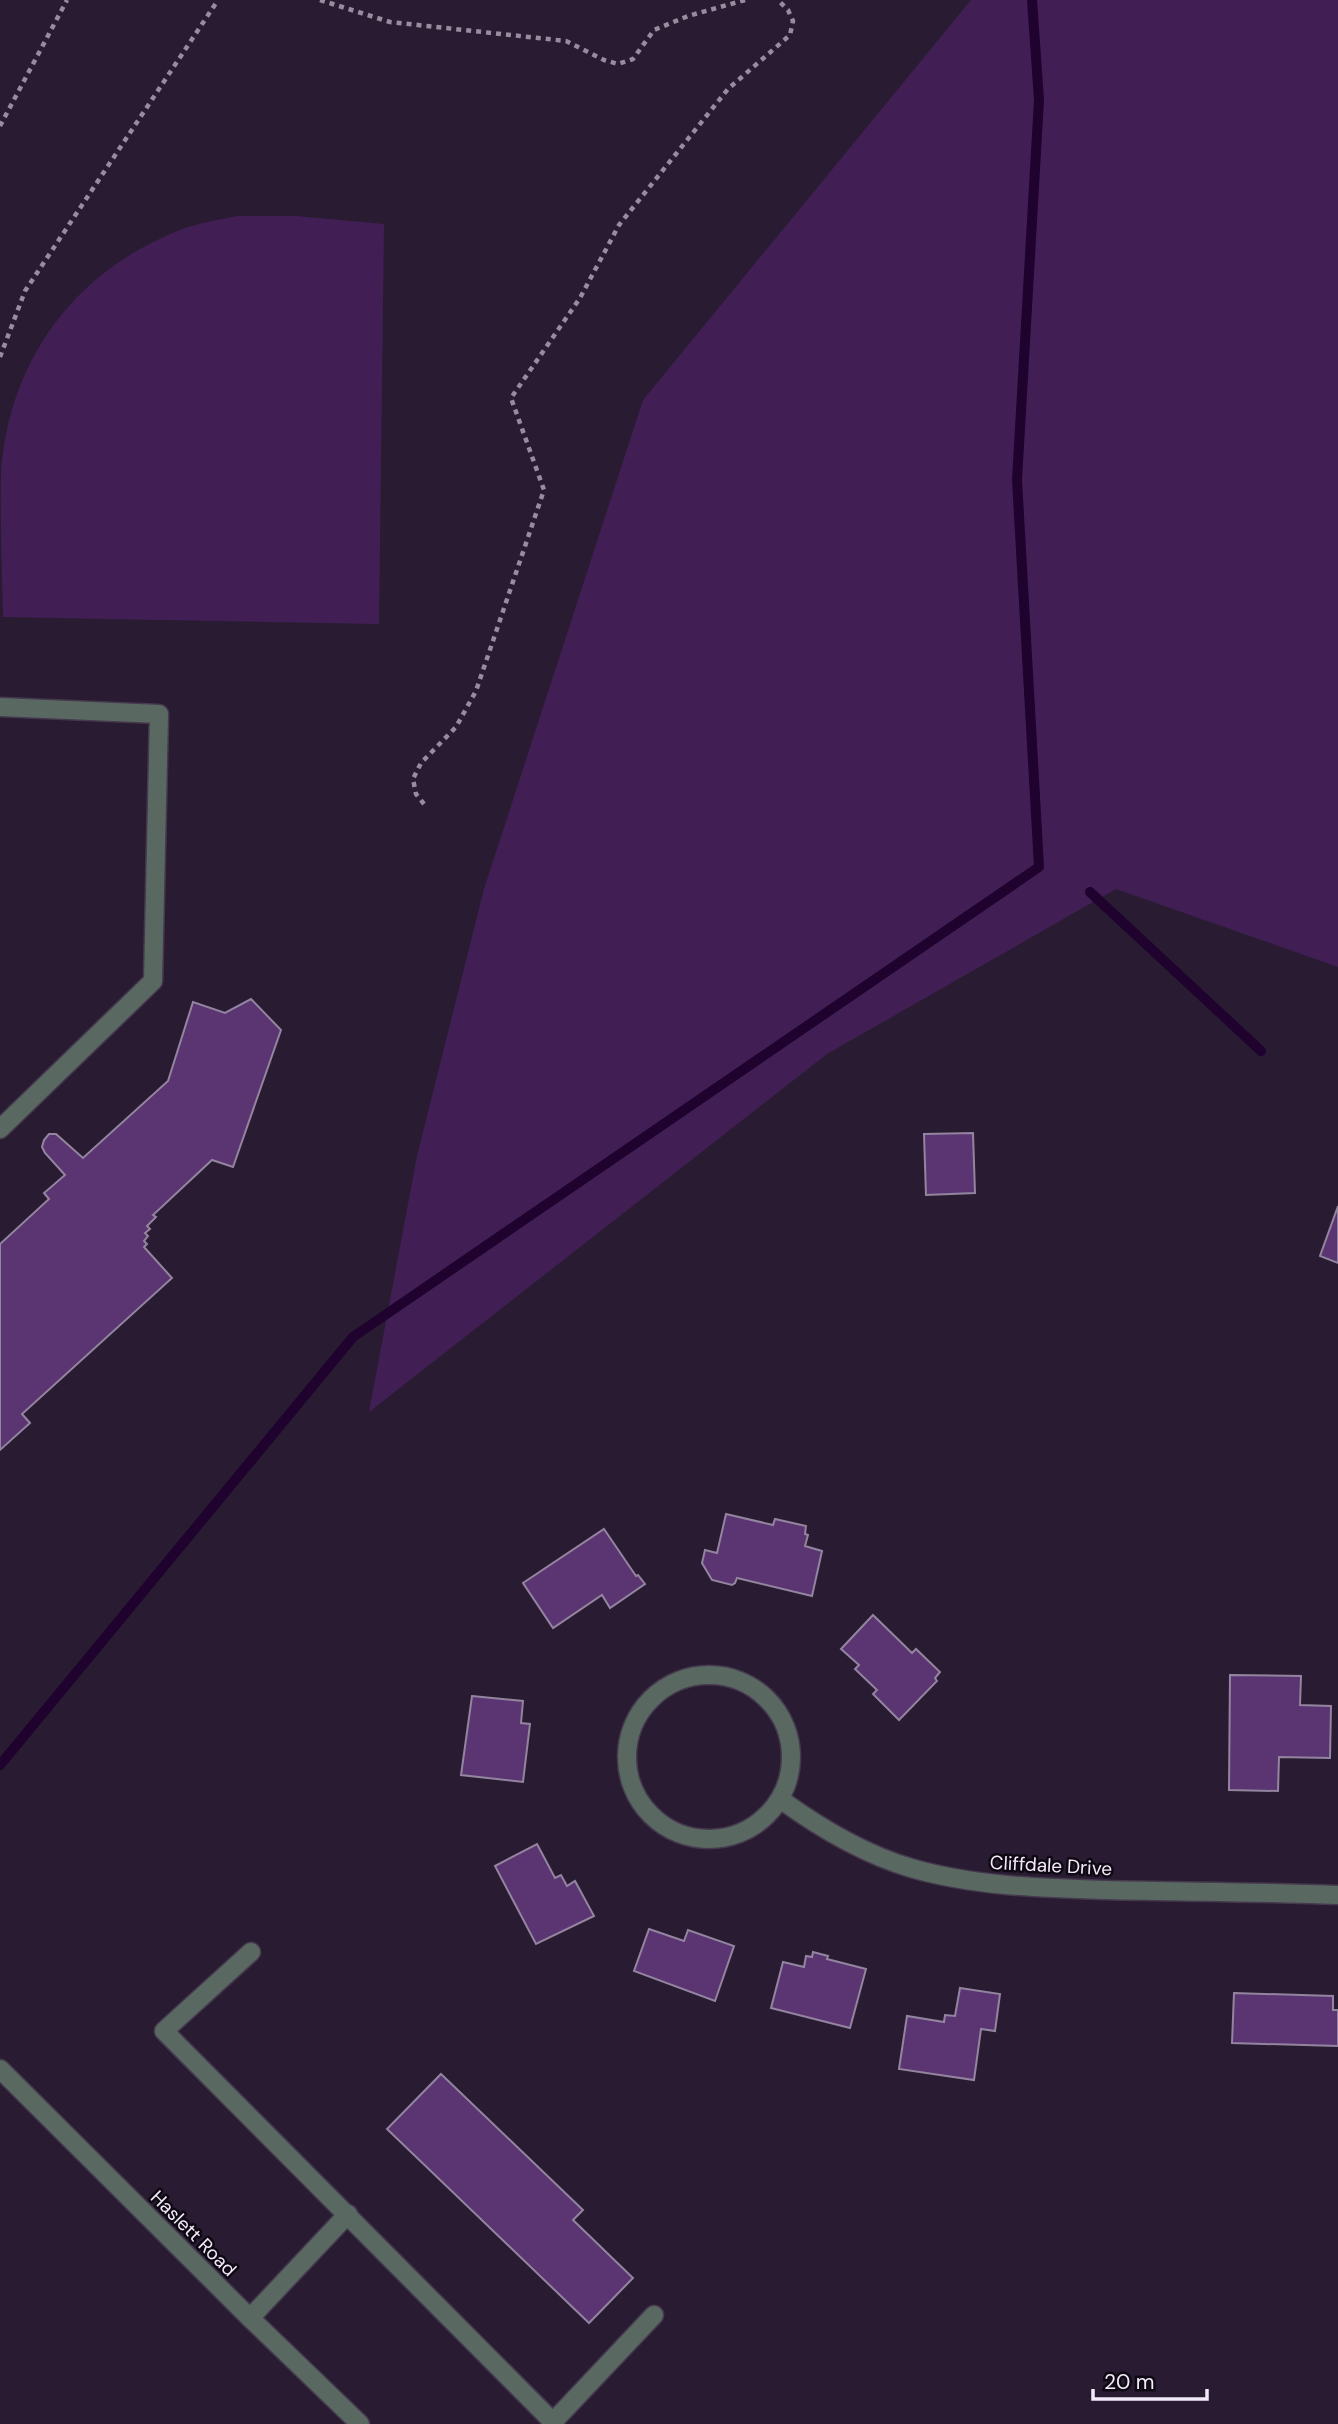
<svg xmlns="http://www.w3.org/2000/svg" width="1338" height="2424" font-family="'DM Sans',sans-serif">
	<style>
		.green { fill: #411f55 }
		.lines { fill: none; stroke-linecap: round; stroke-linejoin: round }
		.stream { stroke: #1f022e; stroke-width: 10 }
		.building { fill: #5b3572; stroke: #93849f; stroke-width: 2 }
		.minor-casing { stroke: #45394e; stroke-width: 21 }
		.path { stroke: #978d9f; stroke-width: 4.5; stroke-dasharray: 5 5; stroke-linecap: butt }
		.minor { stroke: #5a6862; stroke-width: 18 }
		.labels { text-anchor: middle; stroke-width: 5; stroke-linejoin: round; paint-order: stroke }
		.street-label { font-size: 19px; fill: #f3eaf9; stroke: #0f0913 }
	</style>
	<rect width="100%" height="100%" fill="#291c32"/>
	<g class="green">
		<polygon points="971,0 1338,0 1338,967 1116,889 827,1054 369,1412 417,1156 484,889 643,400"/>
		<path d="M237,216H295L384,224L379,624L3,617C2,569 0,520 1,473C9,360 75,271 180,230C198,223 218,220 237,216Z"/>
	</g>
	<g class="lines">
		<g class="stream">
			<polyline points="1090,892 1261,1051"/>
			<polyline points="0,1765 353,1337 1039,867 1017,480 1039,100 1032,0"/>
		</g>
	</g>
	<g class="building">
		<polygon points="251,999 281,1030 233,1167 212,1160 153,1215 156,1217 147,1226 150,1229 145,1233 148,1236 144,1241 147,1244 144,1247 172,1278 22,1414 30,1423 0,1450 0,1244 49,1199 44,1193 65,1175 45,1153 42,1147 44,1140 49,1134 56,1134 83,1158 168,1081 193,1002 225,1013"/>
		<polygon points="973,1133 975,1193 926,1195 924,1134"/>
		<polygon points="1338,1206 1338,1263 1320,1256"/>
		<polygon points="726,1514 773,1525 775,1519 806,1526 805,1534 808,1535 805,1546 822,1551 812,1596 737,1578 735,1583 732,1585 712,1580 702,1563 705,1550 717,1553"/>
		<polygon points="604,1529 636,1576 638,1575 645,1584 610,1608 602,1595 553,1628 523,1583"/>
		<polygon points="873,1615 912,1653 916,1649 940,1672 935,1678 937,1681 899,1720 873,1694 877,1690 855,1669 859,1665 841,1649"/>
		<polygon points="1230,1675 1301,1676 1300,1705 1331,1706 1330,1758 1279,1757 1278,1791 1229,1790"/>
		<polygon points="472,1696 523,1701 521,1723 530,1724 523,1782 461,1775"/>
		<polygon points="537,1844 555,1878 561,1875 567,1886 575,1881 594,1916 536,1944 495,1866"/>
		<polygon points="649,1929 684,1941 688,1930 734,1946 715,2001 634,1971"/>
		<polygon points="813,1952 828,1956 827,1959 866,1969 850,2028 771,2008 783,1962 804,1967 806,1956 812,1957"/>
		<polygon points="960,1988 1000,1994 995,2031 981,2029 974,2080 899,2069 907,2016 944,2022 945,2015 955,2016"/>
		<polygon points="1234,1993 1333,1996 1333,2010 1338,2010 1338,2046 1232,2043"/>
		<polygon points="441,2074 583,2210 573,2220 633,2278 589,2323 387,2129"/>
	</g>
	<g class="lines">
		<g class="minor-casing">
			<g id="minor">
				<polyline points="0,707 159,714 153,981 0,1129"/>
				<circle cx="709" cy="1757" r="82"/>
				<path d="M780,1799C820,1828 863,1854 911,1868C973,1886 1040,1888 1105,1890C1183,1892 1260,1892 1338,1895"/>
				<polyline points="251,1952 164,2031 555,2424"/>
				<polyline points="0,2069 250,2318 360,2424"/>
				<polyline points="250,2318 348,2214"/>
				<polyline points="553,2422 654,2315"/>
			</g>
		</g>
		<g class="path">
			<polyline points="320,0 390,22 566,41 604,60 618,64 633,59 654,30 688,16 745,0"/>
			<polyline points="0,126 67,0"/>
			<polyline points="0,357 25,291 218,0"/>
			<polyline points="424,804 416,794 413,779 421,763 456,727 476,691 544,490 511,398 580,298 619,225 728,89 790,35 793,21 788,10 778,0"/>
		</g>
		<use href="#minor" class="minor"/>
	</g>
	<g class="labels">
		<g class="street-label">
			<text transform="translate(1051 1865) rotate(3)" y="7">Cliffdale Drive</text>
			<text transform="translate(194 2233) rotate(45)" y="7">Haslett Road</text>
		</g>
	</g>
	<path d="M1093 2389v10h114v-10" fill="none" stroke="#f3eaf9" stroke-width="3.5"/>
	<text x="1104" y="2389" font-size="21" fill="#f3eaf9" stroke="#0f0913" stroke-width="5" paint-order="stroke">20 m</text>
</svg>
